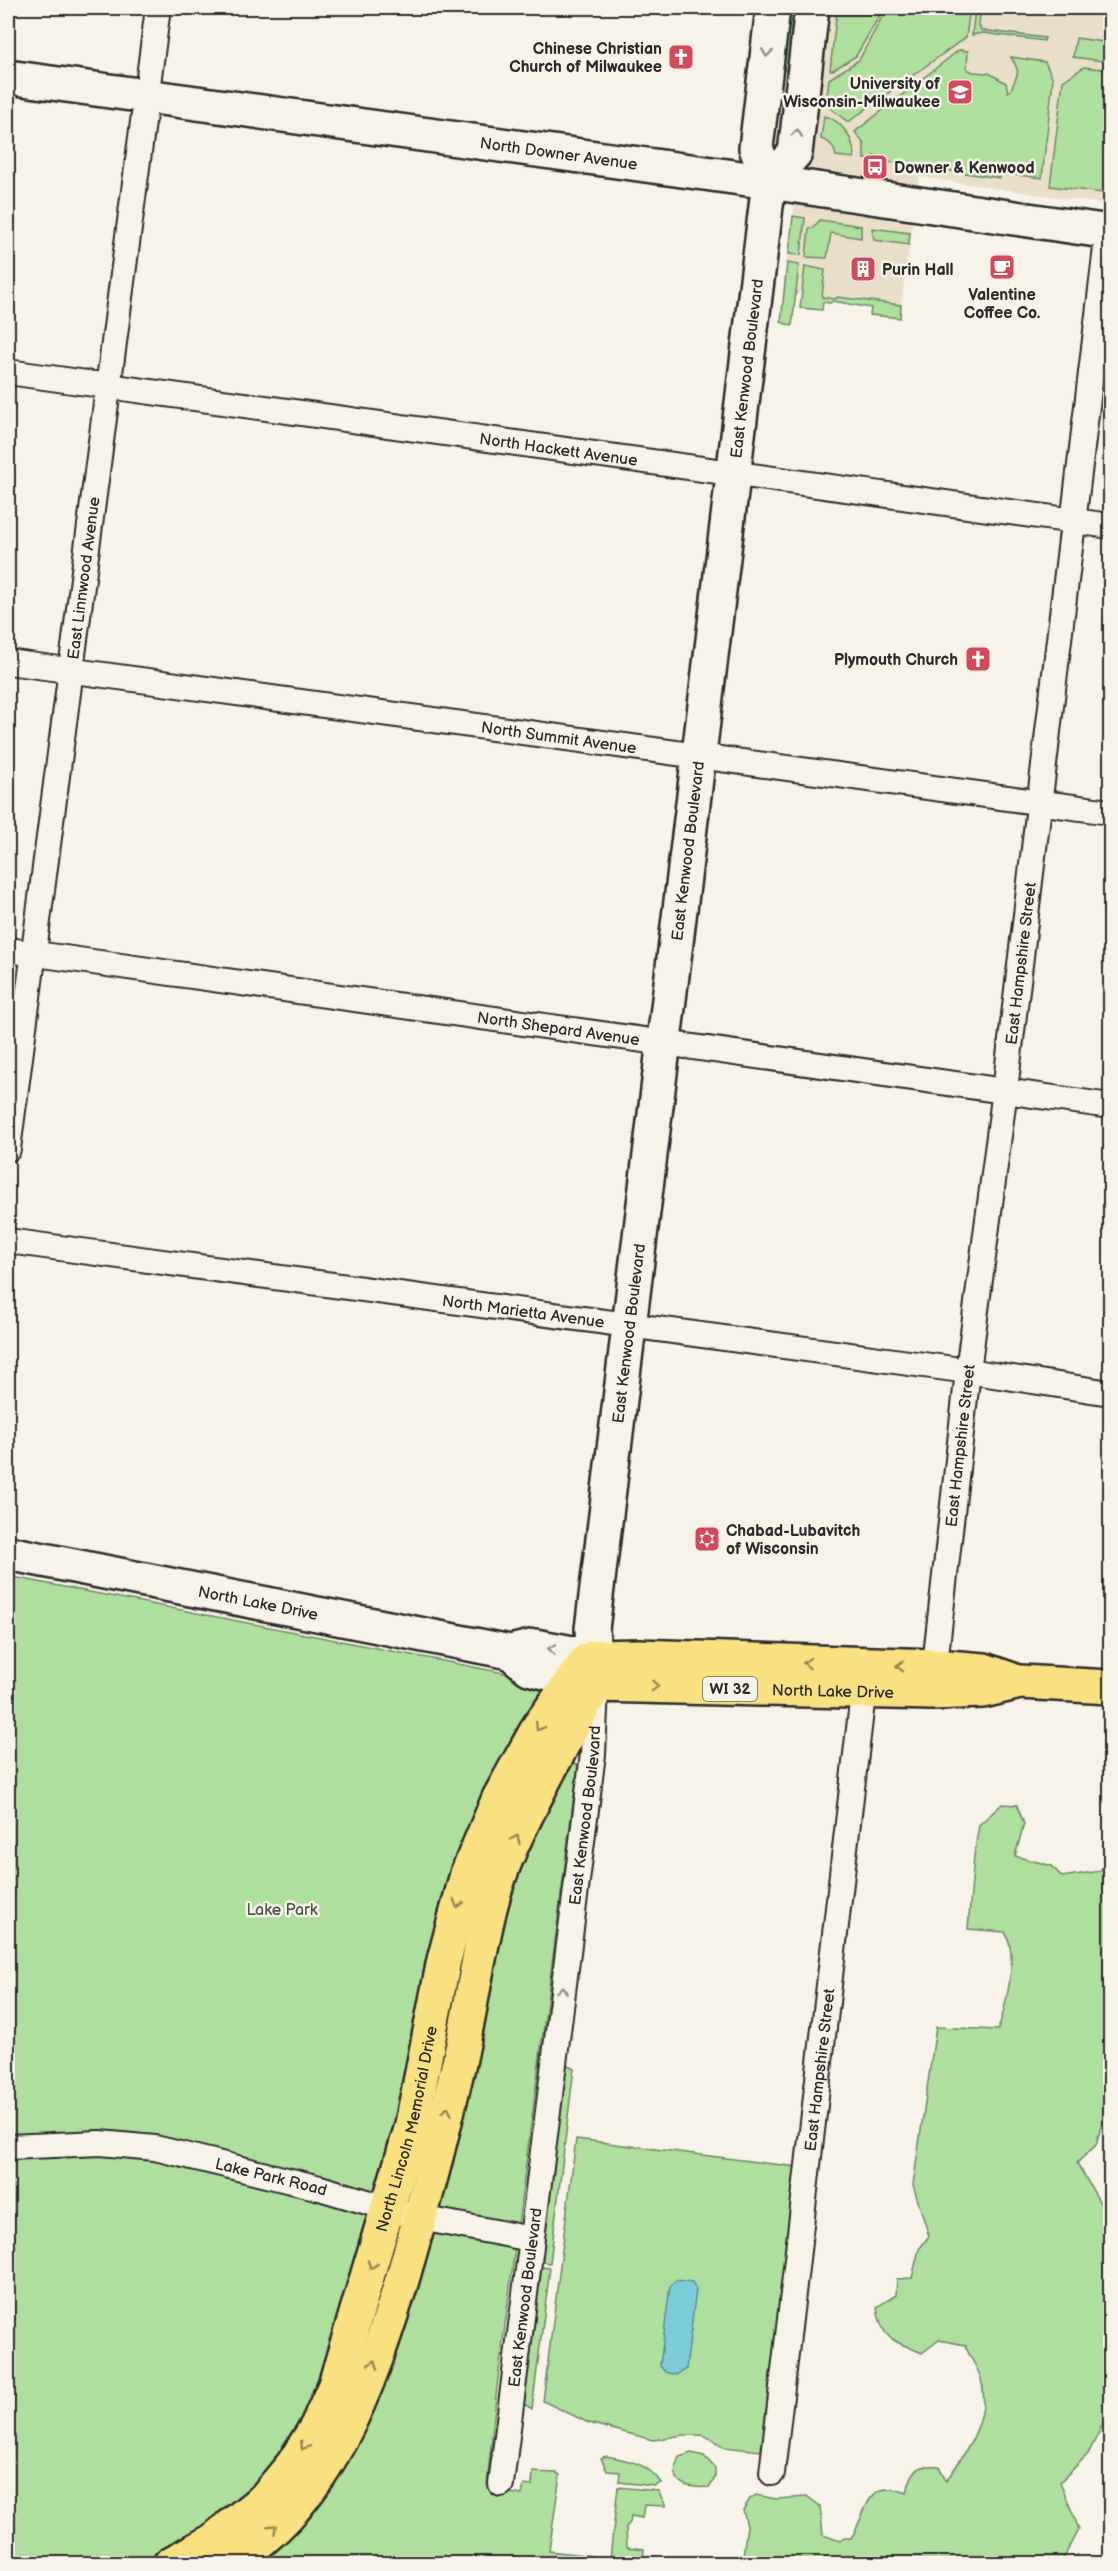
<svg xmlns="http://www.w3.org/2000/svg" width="1118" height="2571" font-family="'Balsamiq Sans',sans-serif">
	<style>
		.built { fill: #e9dfc8 }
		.green { fill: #aedf9f; stroke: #6c8565; stroke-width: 1.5 }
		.water { fill: #7dcdd9; stroke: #5c8c93; stroke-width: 1.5 }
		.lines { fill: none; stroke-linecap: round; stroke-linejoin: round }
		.street-casing { stroke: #2b2b2b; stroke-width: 28 }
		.secondary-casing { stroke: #2b2b2b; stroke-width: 38 }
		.primary-casing { stroke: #2b2b2b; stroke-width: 38 }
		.street { stroke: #f7f3e8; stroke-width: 24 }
		.secondary { stroke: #f7f3e8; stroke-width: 33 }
		.primary { stroke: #f9e181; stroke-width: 33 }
		.oneway { stroke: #918f8a }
		.oneway2 { stroke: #928656 }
		.labels { text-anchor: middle; stroke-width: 5; stroke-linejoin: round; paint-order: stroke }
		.shield { fill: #f7f3e8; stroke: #686764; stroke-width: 1.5 }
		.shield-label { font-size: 15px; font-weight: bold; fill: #2b2b2b }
		.poi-label { font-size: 16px; font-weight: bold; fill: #2b2b2b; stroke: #f7f3e8; text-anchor: end }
		.street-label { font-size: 16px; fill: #2b2b2b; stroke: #f7f3e8 }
		.park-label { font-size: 16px; fill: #4c5848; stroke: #f7f3e8 }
	</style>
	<rect width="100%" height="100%" fill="#f7f3e8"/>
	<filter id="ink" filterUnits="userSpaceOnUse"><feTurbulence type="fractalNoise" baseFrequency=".0167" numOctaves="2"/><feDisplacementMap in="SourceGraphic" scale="12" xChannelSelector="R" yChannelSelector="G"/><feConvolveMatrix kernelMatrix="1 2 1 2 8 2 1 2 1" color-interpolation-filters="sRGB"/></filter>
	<g filter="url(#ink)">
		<polygon class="built" points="821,8 1110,8 1110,205 919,177 901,305 783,292"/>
		<g class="green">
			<polygon points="785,8 800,8 792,72 786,71 782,64"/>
			<polygon points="837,8 884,8 856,56 833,70 830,70"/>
			<polygon points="891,8 970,8 966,37 848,122 826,105 829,79 859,60 881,19"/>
			<polygon points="975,8 981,8 979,25 981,30 1045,38 1044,41 983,33 972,35"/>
			<polygon points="1076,38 1110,43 1110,62 1073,57"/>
			<path d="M959,50L968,51L967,69L973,72L989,73L1006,83L1008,92L1011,90C1017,73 1022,75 1011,57L1045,62L1053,79L1042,178L1000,173L998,174L1000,178L881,161V157L874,156L873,160L864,159V144L855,132Z"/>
			<polygon points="1084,67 1110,70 1110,194 1050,186 1063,81"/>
			<path d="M824,116C842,120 855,140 854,158L836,156C834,147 831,142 821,139Z"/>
			<polygon points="793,216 805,218 801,255 789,254"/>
			<polygon points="820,220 861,226 861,238 831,233 827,258 806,257 809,228 813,228"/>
			<polygon points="872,228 910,233 909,245 874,240"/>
			<polygon points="787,263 799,265 792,326 781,322"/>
			<polygon points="805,266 825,270 822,297 836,299 837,297 901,305 900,318 870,315 871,308 833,301 830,303 823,302 822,310 800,308"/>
			<polygon points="8,1576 519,1676 562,1689 574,1764 578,1764 497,2387 487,2485 506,2487 511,2493 522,2495 524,2485 532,2486 533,2472 556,2473 560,2475 549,2551 610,2558 618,2487 658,2491 666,2506 644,2505 642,2518 631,2516 630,2523 626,2527 627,2547 644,2549 643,2563 8,2563"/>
			<path d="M1002,1804L1017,1805L1024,1824L1015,1856L1052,1866L1062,1877L1100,1871L1110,1854V2122L1103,2119L1096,2145L1077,2163L1110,2220V2410L1088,2454L1060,2482L1079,2529L1061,2563H742L747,2526L743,2510L750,2499L756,2495L776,2499L808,2497L820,2506L823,2535L840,2541L844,2538H851C868,2512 865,2477 907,2493C911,2472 916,2464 939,2466L946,2481C966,2453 992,2416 981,2379C978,2368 969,2356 965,2345L939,2340L922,2353C894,2340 882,2342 877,2307L896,2295L897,2279L912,2278L919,2249L929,2236L913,2185L936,2027L998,2030C1006,2005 1019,1955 1005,1932L968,1929L974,1856L979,1825Z"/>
			<polygon points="566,2064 574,2068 550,2263 542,2262"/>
			<polygon points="576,2139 797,2167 761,2451 724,2447 712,2439 701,2435 683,2435 653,2440 589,2423 543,2401"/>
			<polygon points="541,2267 550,2268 532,2409 524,2404"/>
			<path d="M691,2453L704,2456L715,2468V2478L709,2487C687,2489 667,2484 679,2457Z"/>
			<path d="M606,2456C628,2460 648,2463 661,2483L654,2486L619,2482L620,2472L607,2471L601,2458Z"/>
		</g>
		<polygon class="water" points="676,2280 692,2282 696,2289 686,2369 676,2375 665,2372 660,2366 670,2286"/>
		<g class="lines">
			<g class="street-casing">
				<g id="street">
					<path id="s1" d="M8,372L1110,526"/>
					<path id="s2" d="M8,662L1110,812"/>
					<path id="s3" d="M8,950L1110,1106"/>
					<path id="s4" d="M8,1149L158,8"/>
					<path id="s5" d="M8,1241L968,1371L1110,1393"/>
					<path id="s6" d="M933,1682L968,1371L1005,1090L1108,231"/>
					<path id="s7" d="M8,2147L100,2143L155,2148L320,2188L421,2218L531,2239"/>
					<path id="s8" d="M772,2473L865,1677"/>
					<path id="s9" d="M501,2484L593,1754L596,1688"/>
				</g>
			</g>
			<g class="secondary-casing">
				<g id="secondary">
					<path id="s10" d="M8,77L769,182L1110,232"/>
					<polyline points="769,182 795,153 812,8"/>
					<path id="s11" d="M8,1553L510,1652L535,1646L594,1657"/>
					<path id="s12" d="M510,1652L529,1668L596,1685L592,1629L769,182L756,148L773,8"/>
				</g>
			</g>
			<g class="primary-casing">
				<g id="primary">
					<path id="s13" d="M170,2564L212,2541L265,2498L293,2464L317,2426L335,2385L411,2129L444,1960L467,1874L499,1798L539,1726L587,1660L594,1657L638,1656L935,1666L984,1670L1010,1679"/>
					<path id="s14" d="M227,2564C328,2506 370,2385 402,2280C424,2206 443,2133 460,2058C471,2007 478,1955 491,1904C501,1864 521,1825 540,1788C558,1753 576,1718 596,1685L932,1693L983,1691L1020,1682L1110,1687"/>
				</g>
			</g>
			<use href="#street" class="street"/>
			<use href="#secondary" class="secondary"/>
			<use href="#primary" class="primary"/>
		</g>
		<defs><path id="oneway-chevron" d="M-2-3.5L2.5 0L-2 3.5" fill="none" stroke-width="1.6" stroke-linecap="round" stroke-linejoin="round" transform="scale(1.5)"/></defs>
		<g class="oneway">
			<use href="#oneway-chevron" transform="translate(767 53) rotate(97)"/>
			<use href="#oneway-chevron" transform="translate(797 133) rotate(-83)"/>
			<use href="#oneway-chevron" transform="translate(552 1649) rotate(-170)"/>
			<use href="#oneway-chevron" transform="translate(562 1990) rotate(-82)"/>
		</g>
		<g class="oneway2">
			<use href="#oneway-chevron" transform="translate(807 1663) rotate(-178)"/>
			<use href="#oneway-chevron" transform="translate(900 1666) rotate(-179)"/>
			<use href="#oneway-chevron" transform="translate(655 1686) rotate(2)"/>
			<use href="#oneway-chevron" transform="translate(539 1727) rotate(122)"/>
			<use href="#oneway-chevron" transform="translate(516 1839) rotate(-65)"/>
			<use href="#oneway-chevron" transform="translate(458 1904) rotate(106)"/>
			<use href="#oneway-chevron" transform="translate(447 2111) rotate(-77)"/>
			<use href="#oneway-chevron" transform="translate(372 2265) rotate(107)"/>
			<use href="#oneway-chevron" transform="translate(374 2364) rotate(-69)"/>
			<use href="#oneway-chevron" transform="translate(304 2446) rotate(122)"/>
			<use href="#oneway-chevron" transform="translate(273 2528) rotate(-44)"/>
		</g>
	</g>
	<defs>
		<g id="church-square" transform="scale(1.35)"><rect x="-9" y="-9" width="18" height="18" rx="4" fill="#d1495b" stroke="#f7f3e8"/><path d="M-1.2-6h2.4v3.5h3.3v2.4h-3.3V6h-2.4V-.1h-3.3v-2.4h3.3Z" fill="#fff"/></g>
		<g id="university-square" transform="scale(1.35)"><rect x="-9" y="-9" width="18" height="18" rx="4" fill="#d1495b" stroke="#f7f3e8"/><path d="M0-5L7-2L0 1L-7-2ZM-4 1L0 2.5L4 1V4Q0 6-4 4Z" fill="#fff"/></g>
		<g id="bus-square" transform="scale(1.35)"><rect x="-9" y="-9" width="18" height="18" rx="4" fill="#d1495b" stroke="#f7f3e8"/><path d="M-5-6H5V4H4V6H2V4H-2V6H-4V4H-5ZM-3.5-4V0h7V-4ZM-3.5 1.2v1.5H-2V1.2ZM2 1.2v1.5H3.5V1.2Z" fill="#fff"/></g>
		<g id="cafe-square" transform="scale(1.35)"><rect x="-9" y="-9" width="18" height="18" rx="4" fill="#d1495b" stroke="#f7f3e8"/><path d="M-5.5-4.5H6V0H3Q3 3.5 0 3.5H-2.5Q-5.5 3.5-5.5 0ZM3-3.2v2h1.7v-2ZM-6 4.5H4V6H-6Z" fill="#fff"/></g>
		<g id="building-square" transform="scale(1.35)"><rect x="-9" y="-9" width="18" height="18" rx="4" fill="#d1495b" stroke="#f7f3e8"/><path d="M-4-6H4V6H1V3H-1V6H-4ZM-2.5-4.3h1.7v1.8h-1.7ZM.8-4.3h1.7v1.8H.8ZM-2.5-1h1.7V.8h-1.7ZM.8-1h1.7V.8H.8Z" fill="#fff"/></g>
		<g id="synagogue-square" transform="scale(1.35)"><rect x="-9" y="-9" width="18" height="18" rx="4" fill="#d1495b" stroke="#f7f3e8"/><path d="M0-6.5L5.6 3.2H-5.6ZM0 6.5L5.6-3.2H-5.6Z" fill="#fff"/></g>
	</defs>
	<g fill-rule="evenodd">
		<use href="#church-square" x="681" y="57"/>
		<use href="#university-square" x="960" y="92"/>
		<use href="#bus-square" x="875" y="167"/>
		<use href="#cafe-square" x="1002" y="267"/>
		<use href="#building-square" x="863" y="269"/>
		<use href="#church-square" x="978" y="659"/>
		<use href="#synagogue-square" x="707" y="1539"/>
	</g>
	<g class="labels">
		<rect class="shield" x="703" y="1677" width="54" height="24" rx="4.5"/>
		<g class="shield-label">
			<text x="730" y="1694">WI 32</text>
		</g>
		<g class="poi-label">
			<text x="662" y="54">Chinese Christian<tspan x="662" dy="18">Church of Milwaukee</tspan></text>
			<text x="940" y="89">University of<tspan x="940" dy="18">Wisconsin-Milwaukee</tspan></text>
			<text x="894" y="173" text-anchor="start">Downer &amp; Kenwood</text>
			<text x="882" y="275" text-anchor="start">Purin Hall</text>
			<text x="1002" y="300" text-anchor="middle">Valentine<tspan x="1002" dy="18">Coffee Co.</tspan></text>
			<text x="958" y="665">Plymouth Church</text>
			<text x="726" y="1536" text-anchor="start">Chabad-Lubavitch<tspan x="726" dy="18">of Wisconsin</tspan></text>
		</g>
		<g class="street-label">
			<text dy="6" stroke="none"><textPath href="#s10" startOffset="556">North Downer Avenue</textPath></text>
			<text dy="6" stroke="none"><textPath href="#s12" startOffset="1420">East Kenwood Boulevard</textPath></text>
			<text dy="6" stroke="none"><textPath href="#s1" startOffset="556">North Hackett Avenue</textPath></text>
			<text dy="6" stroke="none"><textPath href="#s4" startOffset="576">East Linnwood Avenue</textPath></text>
			<text dy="6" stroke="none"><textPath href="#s2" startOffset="556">North Summit Avenue</textPath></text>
			<text dy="6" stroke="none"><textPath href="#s12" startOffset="934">East Kenwood Boulevard</textPath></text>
			<text dy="6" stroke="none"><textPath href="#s6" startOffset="724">East Hampshire Street</textPath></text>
			<text dy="6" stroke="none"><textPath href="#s3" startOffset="556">North Shepard Avenue</textPath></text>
			<text dy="6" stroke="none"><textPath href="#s5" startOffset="520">North Marietta Avenue</textPath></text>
			<text dy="6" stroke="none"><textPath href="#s12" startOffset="448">East Kenwood Boulevard</textPath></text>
			<text dy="6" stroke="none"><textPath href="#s6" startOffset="238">East Hampshire Street</textPath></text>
			<text dy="6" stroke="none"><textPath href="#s11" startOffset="255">North Lake Drive</textPath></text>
			<text dy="6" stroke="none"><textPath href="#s14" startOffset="1209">North Lake Drive</textPath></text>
			<text dy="6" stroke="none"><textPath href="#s9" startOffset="674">East Kenwood Boulevard</textPath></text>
			<text dy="6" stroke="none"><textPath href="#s8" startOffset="406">East Hampshire Street</textPath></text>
			<text dy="6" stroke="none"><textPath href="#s13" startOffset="516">North Lincoln Memorial Drive</textPath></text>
			<text dy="6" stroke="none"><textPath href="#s7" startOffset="267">Lake Park Road</textPath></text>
			<text dy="6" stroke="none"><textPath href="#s9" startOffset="188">East Kenwood Boulevard</textPath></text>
		</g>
		<g class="park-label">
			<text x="282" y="1915">Lake Park</text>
		</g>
	</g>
	<rect width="1118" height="2571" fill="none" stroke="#f7f3e8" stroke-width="30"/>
	<rect x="15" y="15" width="1088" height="2541" fill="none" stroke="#2b2b2b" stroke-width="2" filter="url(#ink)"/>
</svg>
